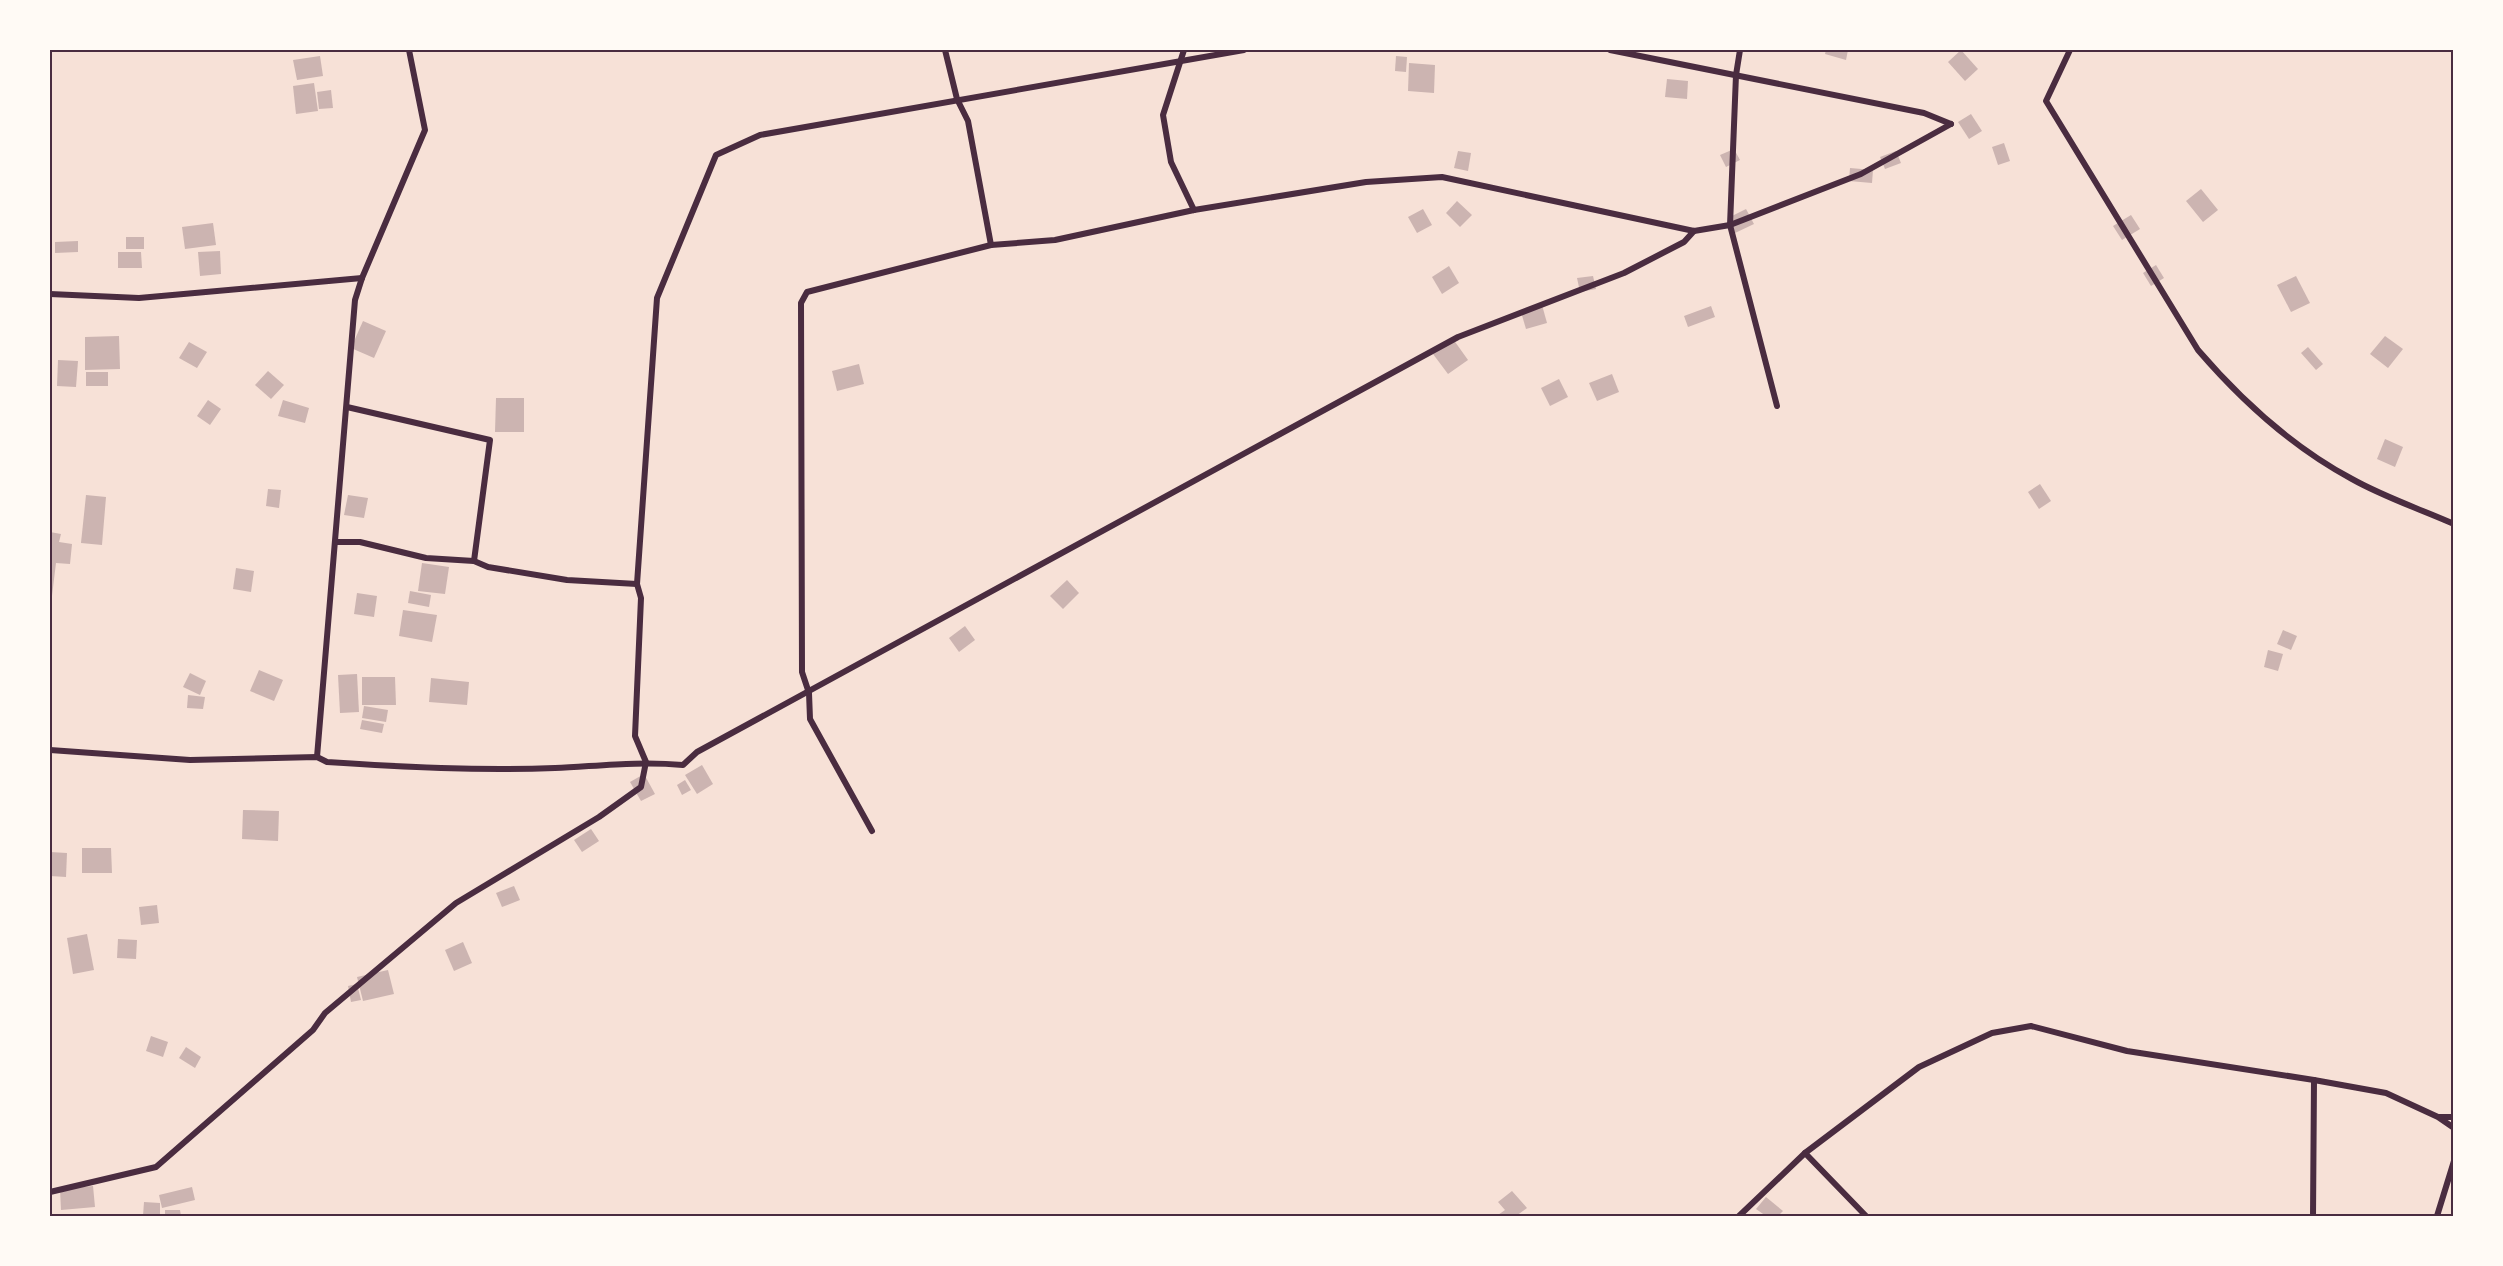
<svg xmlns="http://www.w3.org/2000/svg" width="2503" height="1266" font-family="'Public Sans',sans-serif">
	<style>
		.building { fill: #ccb4b1 }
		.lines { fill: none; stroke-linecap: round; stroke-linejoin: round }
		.minor { stroke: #4a2c40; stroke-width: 6 }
		.neatline { fill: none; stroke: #4a2c40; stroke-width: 2 }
	</style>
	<rect width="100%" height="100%" fill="#f7e1d7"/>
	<g class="building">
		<polygon points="1826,50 1848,50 1846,60 1825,54"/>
		<polygon points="1961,50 1978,69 1965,81 1948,62"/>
		<polygon points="320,56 323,76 297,80 293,60"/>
		<polygon points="1396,56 1407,57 1406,72 1395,71"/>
		<polygon points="1409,63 1435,65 1434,93 1408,91"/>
		<polygon points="1667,79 1688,81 1687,99 1665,97"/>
		<polygon points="314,83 318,111 296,114 293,86"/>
		<polygon points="331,90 333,108 319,109 317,92"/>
		<polygon points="1971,114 1982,131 1969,139 1958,122"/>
		<polygon points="2004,143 2010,161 1998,165 1992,147"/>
		<polygon points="1734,149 1740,160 1726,167 1720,155"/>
		<polygon points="1458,151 1471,153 1468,171 1454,168"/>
		<polygon points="1896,151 1901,163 1885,169 1880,157"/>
		<polygon points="1850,168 1873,170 1872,183 1849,181"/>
		<polygon points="2201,189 2218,210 2203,222 2186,201"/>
		<polygon points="1457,201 1472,215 1460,227 1446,213"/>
		<polygon points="1423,209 1432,225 1417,233 1408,217"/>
		<polygon points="1746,209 1754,224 1735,233 1728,218"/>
		<polygon points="2131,215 2140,229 2122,240 2113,226"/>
		<polygon points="213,223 216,245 185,249 182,227"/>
		<rect x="126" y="237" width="18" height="12"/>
		<polygon points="78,241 78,252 55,253 55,242"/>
		<polygon points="220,251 221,274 200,276 198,252"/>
		<polygon points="118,252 141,252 142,268 118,268"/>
		<polygon points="2156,265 2164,278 2151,286 2143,273"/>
		<polygon points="1449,266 1459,283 1442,294 1432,277"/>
		<polygon points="1593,276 1596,289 1580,292 1577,278"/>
		<polygon points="2296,276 2310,303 2291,312 2277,285"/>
		<polygon points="1542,305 1547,323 1526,329 1521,312"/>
		<polygon points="1711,306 1715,317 1688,327 1684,316"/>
		<polygon points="363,321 386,331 374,358 351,348"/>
		<polygon points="119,336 120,369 85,370 85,337"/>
		<polygon points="2385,336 2403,349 2388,368 2370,354"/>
		<polygon points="1453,339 1468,360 1448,374 1433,354"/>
		<polygon points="189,342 207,352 197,368 179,358"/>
		<polygon points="2308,347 2323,364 2316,370 2301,353"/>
		<polygon points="58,360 78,361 76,387 57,386"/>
		<polygon points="859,364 864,384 837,391 832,371"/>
		<polygon points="268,371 284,385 271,399 255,385"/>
		<rect x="86" y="372" width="22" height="14"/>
		<polygon points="1612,374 1619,392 1597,401 1589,383"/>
		<polygon points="1559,379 1568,397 1550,406 1541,388"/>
		<polygon points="496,398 524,398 524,432 495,432"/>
		<polygon points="208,400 221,409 210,425 197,416"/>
		<polygon points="283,400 309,408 305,423 278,416"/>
		<polygon points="2385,439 2403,447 2395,467 2377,459"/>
		<polygon points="2040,484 2051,501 2039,509 2028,492"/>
		<polygon points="268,489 281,490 279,508 266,506"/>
		<polygon points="86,495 106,497 102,545 81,543"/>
		<polygon points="348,495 368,498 364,518 344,515"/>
		<polygon points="50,532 61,534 59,542 72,544 70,564 56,563 51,604"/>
		<polygon points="422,563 449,567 445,594 418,591"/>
		<polygon points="236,568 254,571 251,592 233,589"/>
		<polygon points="1067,580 1079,593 1063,609 1050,596"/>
		<polygon points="410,591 431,595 429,607 408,603"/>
		<polygon points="357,593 377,596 374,617 354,614"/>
		<polygon points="403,610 437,615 432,642 399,636"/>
		<polygon points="965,626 975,640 959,652 949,638"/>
		<polygon points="2283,630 2297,636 2291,650 2277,644"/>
		<polygon points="2268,650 2283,654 2278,671 2264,667"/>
		<polygon points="259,670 283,680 274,701 250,691"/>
		<polygon points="190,673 206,681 200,695 183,687"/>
		<polygon points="357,674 359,712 340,713 338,675"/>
		<polygon points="362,677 395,677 396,705 362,705"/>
		<polygon points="431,678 469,682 467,705 429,702"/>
		<polygon points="188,695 205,697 203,709 187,708"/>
		<polygon points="364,706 388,710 386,722 362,718"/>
		<polygon points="362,720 384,724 382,733 360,729"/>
		<polygon points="702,765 713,784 697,794 685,775"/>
		<polygon points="644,774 655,794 641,801 630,782"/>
		<polygon points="685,780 691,790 682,795 677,785"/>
		<polygon points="243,810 279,811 278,841 242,839"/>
		<polygon points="591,829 599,841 582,852 574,840"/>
		<polygon points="82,848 111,848 112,873 82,873"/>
		<polygon points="50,852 67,853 66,877 50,876"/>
		<polygon points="514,886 520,900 502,907 496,893"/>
		<polygon points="157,905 159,923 141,925 139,907"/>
		<polygon points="87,934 94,970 73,974 67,938"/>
		<polygon points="118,939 137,940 136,959 117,958"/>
		<polygon points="463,942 472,963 454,971 445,950"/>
		<polygon points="388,970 394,994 363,1001 357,977"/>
		<polygon points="357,984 361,1000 351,1002 348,986"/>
		<polygon points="151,1036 168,1042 163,1057 146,1051"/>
		<polygon points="186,1047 201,1057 195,1068 179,1058"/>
		<polygon points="93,1186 95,1207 61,1210 60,1189"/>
		<polygon points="192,1187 195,1200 162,1208 159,1195"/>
		<polygon points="1512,1191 1527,1208 1516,1216 1500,1216 1498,1215 1505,1210 1498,1202"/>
		<polygon points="1766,1197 1783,1211 1778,1216 1766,1216 1756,1209"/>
		<polygon points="144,1202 160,1203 160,1216 143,1216"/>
		<polygon points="165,1210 180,1210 181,1216 165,1216"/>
	</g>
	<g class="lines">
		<g class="minor">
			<polyline points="945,50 957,99 968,121 991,245"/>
			<polyline points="1184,50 1163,115 1171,162 1194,210"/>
			<polyline points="1610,50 1924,113 1951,124"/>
			<polyline points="1740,50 1736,75 1730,225 1777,406"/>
			<path d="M2070,50L2046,101L2198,350C2241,400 2294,448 2352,479C2384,497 2420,509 2454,524"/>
			<polyline points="50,294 139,298 362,278"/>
			<polyline points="347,407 490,440 474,561"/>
			<polyline points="336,542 360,542 426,558 474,561 488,567 567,580 637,584"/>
			<path d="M50,750L190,760L317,757L327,762C403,767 479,771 555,768C599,766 638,761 683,765L697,752L1458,337L1624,273L1684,242L1694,231"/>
			<polyline points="317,757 355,300 362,278 425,130 409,50"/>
			<polyline points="872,831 810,719 809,693 802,672 801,303 807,292 991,245 1055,240 1194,210 1366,182 1442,177 1694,231 1730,225 1861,174 1951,124"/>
			<polyline points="2439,1117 2454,1117"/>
			<polyline points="1805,1153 1866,1216"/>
			<polyline points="50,1192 156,1167 313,1030 325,1013 456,903 599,817 641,787 646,762 635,736 641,598 637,584 657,298 716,155 760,135 1244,50"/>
			<polyline points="1739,1216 1805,1153 1919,1067 1992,1033 2031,1026 2127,1051 2314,1080 2386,1093 2438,1117 2454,1128"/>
			<polyline points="2313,1216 2314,1080"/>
			<polyline points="2437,1216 2454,1161"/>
		</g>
	</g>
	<rect width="2503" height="1266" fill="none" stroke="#fffaf5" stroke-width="102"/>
	<rect x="51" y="51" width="2401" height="1164" class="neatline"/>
</svg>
